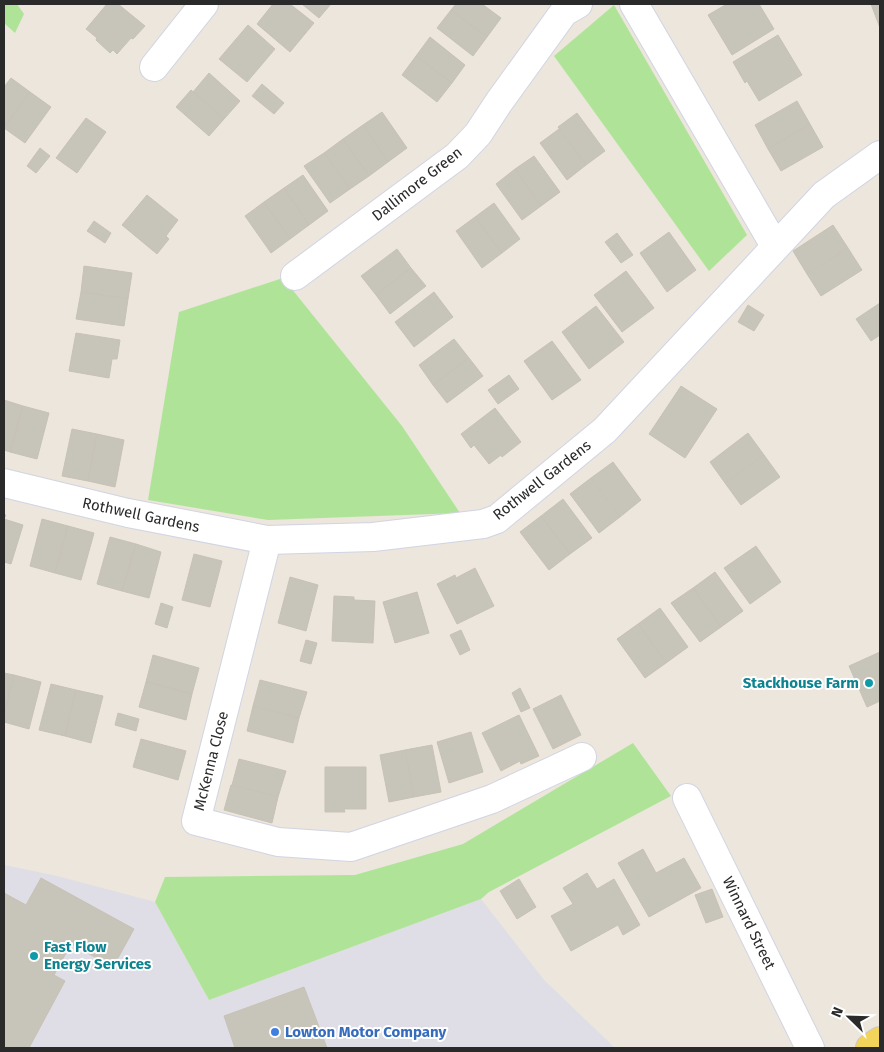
<svg xmlns="http://www.w3.org/2000/svg" width="884" height="1052" font-family="'Fira Sans',sans-serif">
	<style>
		.industrial { fill: #dfdde5 }
		.green { fill: #afe498 }
		.building { fill: #c7c4ba; stroke: #c8c2b5 }
		.lines { fill: none; stroke-linecap: round; stroke-linejoin: round }
		.minor-casing { stroke: #d1d4e3; stroke-width: 30 }
		.major-casing { stroke: #c8c8c8; stroke-width: 30 }
		.minor { stroke: #fff; stroke-width: 28 }
		.major { stroke: #f2d45b; stroke-width: 28 }
		.culture-dot { fill: #0f9aa8; stroke: #fff; stroke-width: 2 }
		.shop-dot { fill: #3f7fe0; stroke: #fff; stroke-width: 2 }
		.labels { text-anchor: middle; stroke-width: 4; stroke-linejoin: round; paint-order: stroke }
		.street-label { font-size: 15px; fill: #2a2a2a; stroke: #fff }
		.culture-label { font-size: 15px; font-weight: bold; fill: #0d838f; stroke: #fff; text-anchor: end }
		.shop-label { font-size: 15px; font-weight: bold; fill: #366cbe; stroke: #fff; text-anchor: start }
	</style>
	<rect width="100%" height="100%" fill="#ece6dc"/>
	<polygon class="industrial" points="4,865 57,876 155,902 209,1000 481,899 544,980 615,1048 4,1048"/>
	<g class="green">
		<polygon points="4,4 17,4 24,14 15,33 4,23"/>
		<polygon points="614,5 747,235 709,271 554,56"/>
		<polygon points="283,278 402,426 460,513 268,520 148,500 179,312"/>
		<polygon points="633,743 671,796 489,892 481,899 209,1000 155,902 165,877 355,875 463,844"/>
	</g>
	<g class="building">
		<polygon points="107,4 118,4 145,26 133,39 131,38 117,54 113,50 110,53 96,40 97,38 86,29"/>
		<polygon points="273,4 290,4 314,23 290,52 257,24"/>
		<polygon points="302,4 331,4 319,18"/>
		<polygon points="456,4 482,4 501,18 487,37 451,10"/>
		<polygon points="727,4 759,4 774,29 732,55 708,15"/>
		<polygon points="871,4 880,4 880,28"/>
		<polygon points="451,10 487,37 473,56 437,28"/>
		<polygon points="248,25 275,49 247,82 219,59"/>
		<polygon points="778,35 802,75 759,101 747,81 745,83 733,62"/>
		<polygon points="430,37 465,65 452,83 416,56"/>
		<polygon points="416,56 452,83 437,102 402,75"/>
		<polygon points="209,73 240,101 224,119 193,92"/>
		<polygon points="11,78 30,92 4,128 4,87"/>
		<polygon points="262,84 284,103 274,114 252,96"/>
		<polygon points="191,90 224,119 209,136 176,107"/>
		<polygon points="30,92 51,107 25,143 4,128"/>
		<polygon points="797,101 810,124 768,149 755,125"/>
		<polygon points="382,112 407,148 388,162 363,125"/>
		<polygon points="577,113 605,151 586,165 558,127"/>
		<polygon points="86,118 106,132 77,173 56,158"/>
		<polygon points="810,124 823,147 781,171 768,149"/>
		<polygon points="363,125 388,162 369,176 343,139"/>
		<polygon points="559,129 586,165 567,180 540,143"/>
		<polygon points="343,139 369,176 350,189 324,153"/>
		<polygon points="40,148 50,156 36,173 27,166"/>
		<polygon points="324,153 350,189 330,203 304,166"/>
		<polygon points="534,156 560,192 541,206 515,169"/>
		<polygon points="515,169 541,206 522,220 496,184"/>
		<polygon points="303,175 328,211 309,225 284,188"/>
		<polygon points="284,188 309,225 290,239 264,202"/>
		<polygon points="147,195 178,220 166,236 169,239 157,254 122,225"/>
		<polygon points="264,202 290,239 271,253 245,216"/>
		<polygon points="494,203 520,239 502,253 475,217"/>
		<polygon points="475,217 502,253 482,268 456,231"/>
		<polygon points="94,221 111,233 105,243 87,231"/>
		<polygon points="833,225 848,248 807,274 793,251"/>
		<polygon points="669,232 696,270 667,292 640,253"/>
		<polygon points="617,233 633,255 621,263 605,242"/>
		<polygon points="848,248 862,270 821,296 807,274"/>
		<polygon points="397,249 411,268 376,295 361,276"/>
		<polygon points="84,266 132,273 128,299 81,292"/>
		<polygon points="411,268 426,286 390,314 376,295"/>
		<polygon points="626,271 654,308 622,332 594,295"/>
		<polygon points="81,292 128,299 124,326 76,319"/>
		<polygon points="434,292 453,317 414,347 395,322"/>
		<polygon points="880,303 880,335 871,341 856,319"/>
		<polygon points="748,305 764,315 754,331 738,322"/>
		<polygon points="596,306 624,342 589,369 562,332"/>
		<polygon points="76,333 120,340 117,359 112,359 109,378 69,371"/>
		<polygon points="454,339 469,358 433,385 419,365"/>
		<polygon points="552,341 581,380 552,400 524,361"/>
		<polygon points="469,358 483,376 447,403 433,385"/>
		<polygon points="509,375 519,389 498,404 488,390"/>
		<polygon points="681,386 717,409 685,458 649,434"/>
		<polygon points="4,400 23,406 10,452 4,450"/>
		<polygon points="23,406 49,413 37,459 10,452"/>
		<polygon points="495,408 521,442 502,457 501,455 489,464 474,445 471,448 461,434"/>
		<polygon points="72,429 97,434 88,481 62,476"/>
		<polygon points="748,433 764,455 725,483 710,462"/>
		<polygon points="97,434 124,440 115,487 88,481"/>
		<polygon points="764,455 780,477 741,505 725,483"/>
		<polygon points="613,462 641,500 620,517 591,478"/>
		<polygon points="591,478 620,517 599,533 570,494"/>
		<polygon points="563,499 592,538 570,554 541,516"/>
		<polygon points="4,515 6,515 4,519 23,525 11,564 4,562"/>
		<polygon points="541,516 570,554 549,570 520,532"/>
		<polygon points="42,519 68,526 55,573 30,566"/>
		<polygon points="68,526 94,533 81,580 55,573"/>
		<polygon points="110,537 136,544 122,591 97,584"/>
		<polygon points="136,544 161,552 149,598 122,591"/>
		<polygon points="756,546 781,582 750,604 724,568"/>
		<polygon points="194,554 222,561 210,607 182,600"/>
		<polygon points="475,568 494,606 457,624 437,584 455,575 456,578"/>
		<polygon points="715,572 743,611 721,627 693,588"/>
		<polygon points="290,577 318,585 306,631 278,623"/>
		<polygon points="693,588 721,627 700,642 671,603"/>
		<polygon points="417,592 429,633 395,643 383,602"/>
		<polygon points="334,596 354,597 354,600 375,601 373,643 332,641"/>
		<polygon points="161,603 173,607 167,628 155,624"/>
		<polygon points="660,608 688,647 666,663 638,624"/>
		<polygon points="638,624 666,663 645,678 617,639"/>
		<polygon points="461,630 470,650 460,655 450,635"/>
		<polygon points="306,640 317,643 311,664 300,661"/>
		<polygon points="880,652 880,701 867,707 849,666"/>
		<polygon points="153,655 199,668 192,694 146,682"/>
		<polygon points="4,673 14,675 4,716"/>
		<polygon points="14,675 41,682 29,729 4,722 4,716"/>
		<polygon points="260,680 307,692 299,718 253,706"/>
		<polygon points="146,682 192,694 186,720 139,707"/>
		<polygon points="51,684 76,690 65,736 39,730"/>
		<polygon points="520,688 530,708 521,712 512,693"/>
		<polygon points="76,690 103,696 91,743 65,736"/>
		<polygon points="561,695 581,735 553,749 533,709"/>
		<polygon points="253,706 299,718 293,743 247,731"/>
		<polygon points="118,713 139,719 136,731 115,725"/>
		<polygon points="519,715 539,756 521,764 520,761 501,771 482,733"/>
		<polygon points="471,732 483,772 449,783 437,742"/>
		<polygon points="141,739 186,751 178,780 133,767"/>
		<polygon points="432,745 441,792 414,797 405,750"/>
		<polygon points="405,750 414,797 389,802 380,755"/>
		<polygon points="239,759 286,771 278,797 232,785"/>
		<polygon points="325,767 366,767 366,809 344,809 345,812 325,812"/>
		<polygon points="231,785 278,797 272,823 224,810"/>
		<polygon points="643,849 656,873 684,858 701,888 649,917 618,863"/>
		<polygon points="587,873 597,889 614,879 640,925 623,935 618,925 571,951 551,916 573,904 563,888"/>
		<polygon points="41,878 134,929 113,967 71,944 54,975 65,981 29,1048 4,1048 4,893 26,905"/>
		<polygon points="519,879 536,907 517,919 500,891"/>
		<polygon points="712,889 723,917 706,923 695,895"/>
		<polygon points="304,987 327,1048 235,1048 224,1016"/>
	</g>
	<g class="lines">
		<g class="minor-casing">
			<g id="minor">
				<polyline points="634,4 775,246"/>
				<polyline points="154,67 204,4"/>
				<polyline points="295,276 457,156 478,134 499,102 564,12 578,4"/>
				<polyline points="4,483 128,513 267,540 373,537 483,524 497,519 605,430 824,195 880,155"/>
				<polyline points="267,540 196,821 278,842 351,847 492,799 582,757"/>
				<polyline points="687,798 810,1048"/>
			</g>
		</g>
		<g class="major-casing">
			<polyline id="major" points="870,1048 880,1041"/>
		</g>
		<use href="#minor" class="minor"/>
		<use href="#major" class="major"/>
	</g>
	<g class="culture-dot">
		<circle cx="869" cy="683" r="5"/>
		<circle cx="34" cy="956" r="5"/>
	</g>
	<circle class="shop-dot" cx="275" cy="1032" r="5"/>
	<g class="labels">
		<g class="street-label">
			<text transform="translate(417 184) rotate(-38)" y="5">Dallimore Green</text>
			<text transform="translate(542 480) rotate(-38)" y="5">Rothwell Gardens</text>
			<text transform="translate(141 515) rotate(12)" y="5">Rothwell Gardens</text>
			<text transform="translate(211 761) rotate(-76)" y="5">McKenna Close</text>
			<text transform="translate(749 923) rotate(64)" y="5">Winnard Street</text>
		</g>
		<g class="culture-label">
			<text x="859" y="688">Stackhouse Farm</text>
			<text x="44" y="952" text-anchor="start">Fast Flow<tspan x="44" dy="17">Energy Services</tspan></text>
		</g>
		<g class="shop-label">
			<text x="285" y="1037">Lowton Motor Company</text>
		</g>
	</g>
	<rect width="884" height="1052" fill="none" stroke="#2a2a2a" stroke-width="10"/>
	<g transform="translate(849 1017) rotate(293)" stroke="#ffffff" stroke-width="4" paint-order="stroke">
	<path d="M0-4L9 19L0 12L-9 19Z" fill="#2a2a2a"/>
	<text y="-8" font-size="14" font-weight="bold" text-anchor="middle" fill="#2a2a2a">N</text>
	</g>
</svg>
